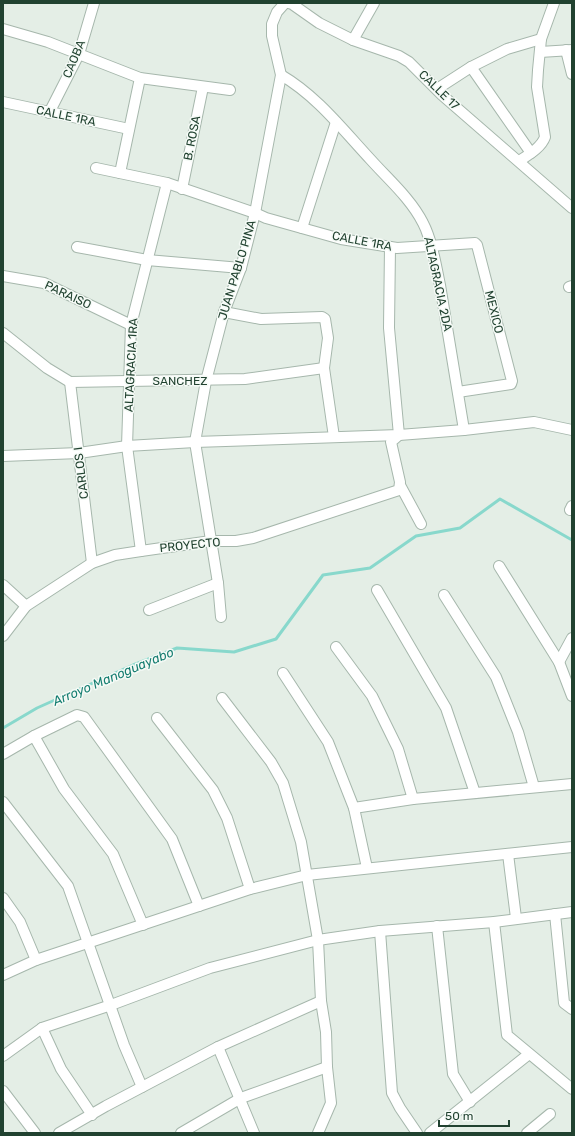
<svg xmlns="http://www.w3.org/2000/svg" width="575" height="1136" font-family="Rubik,sans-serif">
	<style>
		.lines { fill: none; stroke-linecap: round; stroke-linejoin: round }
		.stream { stroke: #88d8cc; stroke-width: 3 }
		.minor-casing { stroke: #a6b7ac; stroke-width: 12 }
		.minor { stroke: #fff; stroke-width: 10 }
		.labels { text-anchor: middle; stroke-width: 3; stroke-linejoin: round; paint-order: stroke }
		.street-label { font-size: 12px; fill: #214230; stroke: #f5faf6 }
		.water-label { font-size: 13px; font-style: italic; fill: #167e71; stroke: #f5faf6 }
	</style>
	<rect width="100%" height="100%" fill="#e4eee6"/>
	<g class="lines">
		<polyline class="stream" points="3,728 37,708 133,665 177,648 234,652 276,639 323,575 370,568 416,536 460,528 500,499 572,540"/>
		<g class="minor-casing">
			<g id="minor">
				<polyline points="288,3 292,4 319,23 353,40 399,56 409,62 442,95 572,208"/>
				<polyline points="3,29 48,42 140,78 230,90"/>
				<polyline points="353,40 374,3"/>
				<polyline points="566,50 572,74"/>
				<polyline points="540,52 572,50"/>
				<polyline points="471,67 531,153"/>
				<path d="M281,75C317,96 343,130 371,160C389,180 411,199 423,223C432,240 436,266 440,285L464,430"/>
				<polyline points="437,89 471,67 507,49 541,39"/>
				<polyline points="3,102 129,129"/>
				<polyline points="49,113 79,54 94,3"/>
				<path d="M519,161C528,155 541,148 545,137L537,87L538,70L541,39L554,3"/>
				<polyline points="96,168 167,183 255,213 266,218 341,239 397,248 475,243 477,245 512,381 511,384 458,392"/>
				<polyline points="120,173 140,78"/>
				<polyline points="182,189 203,87"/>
				<polyline points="302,228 336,122"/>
				<polyline points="77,247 147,260 241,268"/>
				<polyline points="3,276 44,283 131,325"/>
				<polyline points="569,287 572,286"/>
				<polyline points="224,312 261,319 322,317 325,319 328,338 324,368 334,437"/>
				<polyline points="3,333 47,368 70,382 245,379 324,368"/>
				<polyline points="70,382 92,563"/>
				<polyline points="3,456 79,453 127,446 195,442 399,435 464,430 534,422 572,430"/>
				<polyline points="400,485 421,524"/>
				<polyline points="570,510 572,506"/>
				<polyline points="141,551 127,446 131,325 167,183"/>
				<polyline points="499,566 559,662 572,696"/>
				<polyline points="3,585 26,606"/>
				<polyline points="377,590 446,708 475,793"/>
				<polyline points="444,595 496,677 518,732 534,787"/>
				<polyline points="149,610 218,583"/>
				<polyline points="221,617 218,583 195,442 206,381 224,312 241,268 255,213 281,75 272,36 272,24 277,12 285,3"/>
				<polyline points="3,636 26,606 92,563 115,555 141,551 211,541 236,541 253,538 399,490 400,482 391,442 399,435 389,328 390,247"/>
				<polyline points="336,647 372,696 398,749 413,799"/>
				<polyline points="559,662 572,638"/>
				<polyline points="283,673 328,742 354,808 367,868"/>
				<polyline points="222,698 271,762 283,783 301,842 318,940 321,1001 326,1032 327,1067 331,1103 318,1133"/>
				<polyline points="157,718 213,790 227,818 250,889"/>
				<polyline points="3,754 34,736"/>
				<polyline points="3,802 68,886 124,1045 142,1087"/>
				<polyline points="354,808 413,799 572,784"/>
				<polyline points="508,854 516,918"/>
				<polyline points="3,898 20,922 36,960"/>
				<polyline points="555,914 564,1003 572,1009"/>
				<polyline points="494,922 507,1035 572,1089"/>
				<polyline points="143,925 113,854 64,789 34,736 77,715 84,717 172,839 199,906"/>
				<polyline points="437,926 453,1074 470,1102"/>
				<polyline points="380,931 392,1093 400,1108 417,1133"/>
				<polyline points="3,975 36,960 250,889 307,875 572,847"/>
				<polyline points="42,1028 61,1069 92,1115"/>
				<polyline points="218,1047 254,1133"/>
				<polyline points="3,1056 42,1028 111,1005 210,968 318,940 380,931 494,922 572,912"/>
				<polyline points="3,1091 35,1133"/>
				<polyline points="59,1133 106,1106 218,1047 321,1001"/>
				<polyline points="181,1133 241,1098 327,1067"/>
				<polyline points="430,1133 529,1054"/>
				<polyline points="527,1133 550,1114"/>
			</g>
		</g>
		<use href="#minor" class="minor"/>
	</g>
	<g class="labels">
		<g class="street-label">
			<text transform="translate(74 59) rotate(-67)" y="4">CAOBA</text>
			<text transform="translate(439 90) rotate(44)" y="4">CALLE 17</text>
			<text transform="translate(66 116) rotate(12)" y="4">CALLE 1RA</text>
			<text transform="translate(192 138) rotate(-79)" y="4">B. ROSA</text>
			<text transform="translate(362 241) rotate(11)" y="4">CALLE 1RA</text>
			<text transform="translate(237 270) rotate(-73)" y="4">JUAN PABLO PINA</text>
			<text transform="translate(438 284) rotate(78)" y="4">ALTAGRACIA 2DA</text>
			<text transform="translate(68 295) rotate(25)" y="4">PARAISO</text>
			<text transform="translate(494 312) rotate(76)" y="4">MEXICO</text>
			<text transform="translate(131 365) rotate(-87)" y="4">ALTAGRACIA 1RA</text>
			<text x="180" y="385">SANCHEZ</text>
			<text transform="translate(81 473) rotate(-97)" y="4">CARLOS I</text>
			<text transform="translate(190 545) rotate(-6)" y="4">PROYECTO</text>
		</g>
		<g class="water-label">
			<text transform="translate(113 676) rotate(-23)" y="5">Arroyo Manoguayabo</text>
		</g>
	</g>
	<rect width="575" height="1136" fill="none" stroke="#214230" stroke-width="8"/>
	<path d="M439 1120v6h70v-6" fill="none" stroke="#214230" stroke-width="2"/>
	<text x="445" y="1120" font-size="12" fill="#214230" stroke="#f5faf6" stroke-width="3" paint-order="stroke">50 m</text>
</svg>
